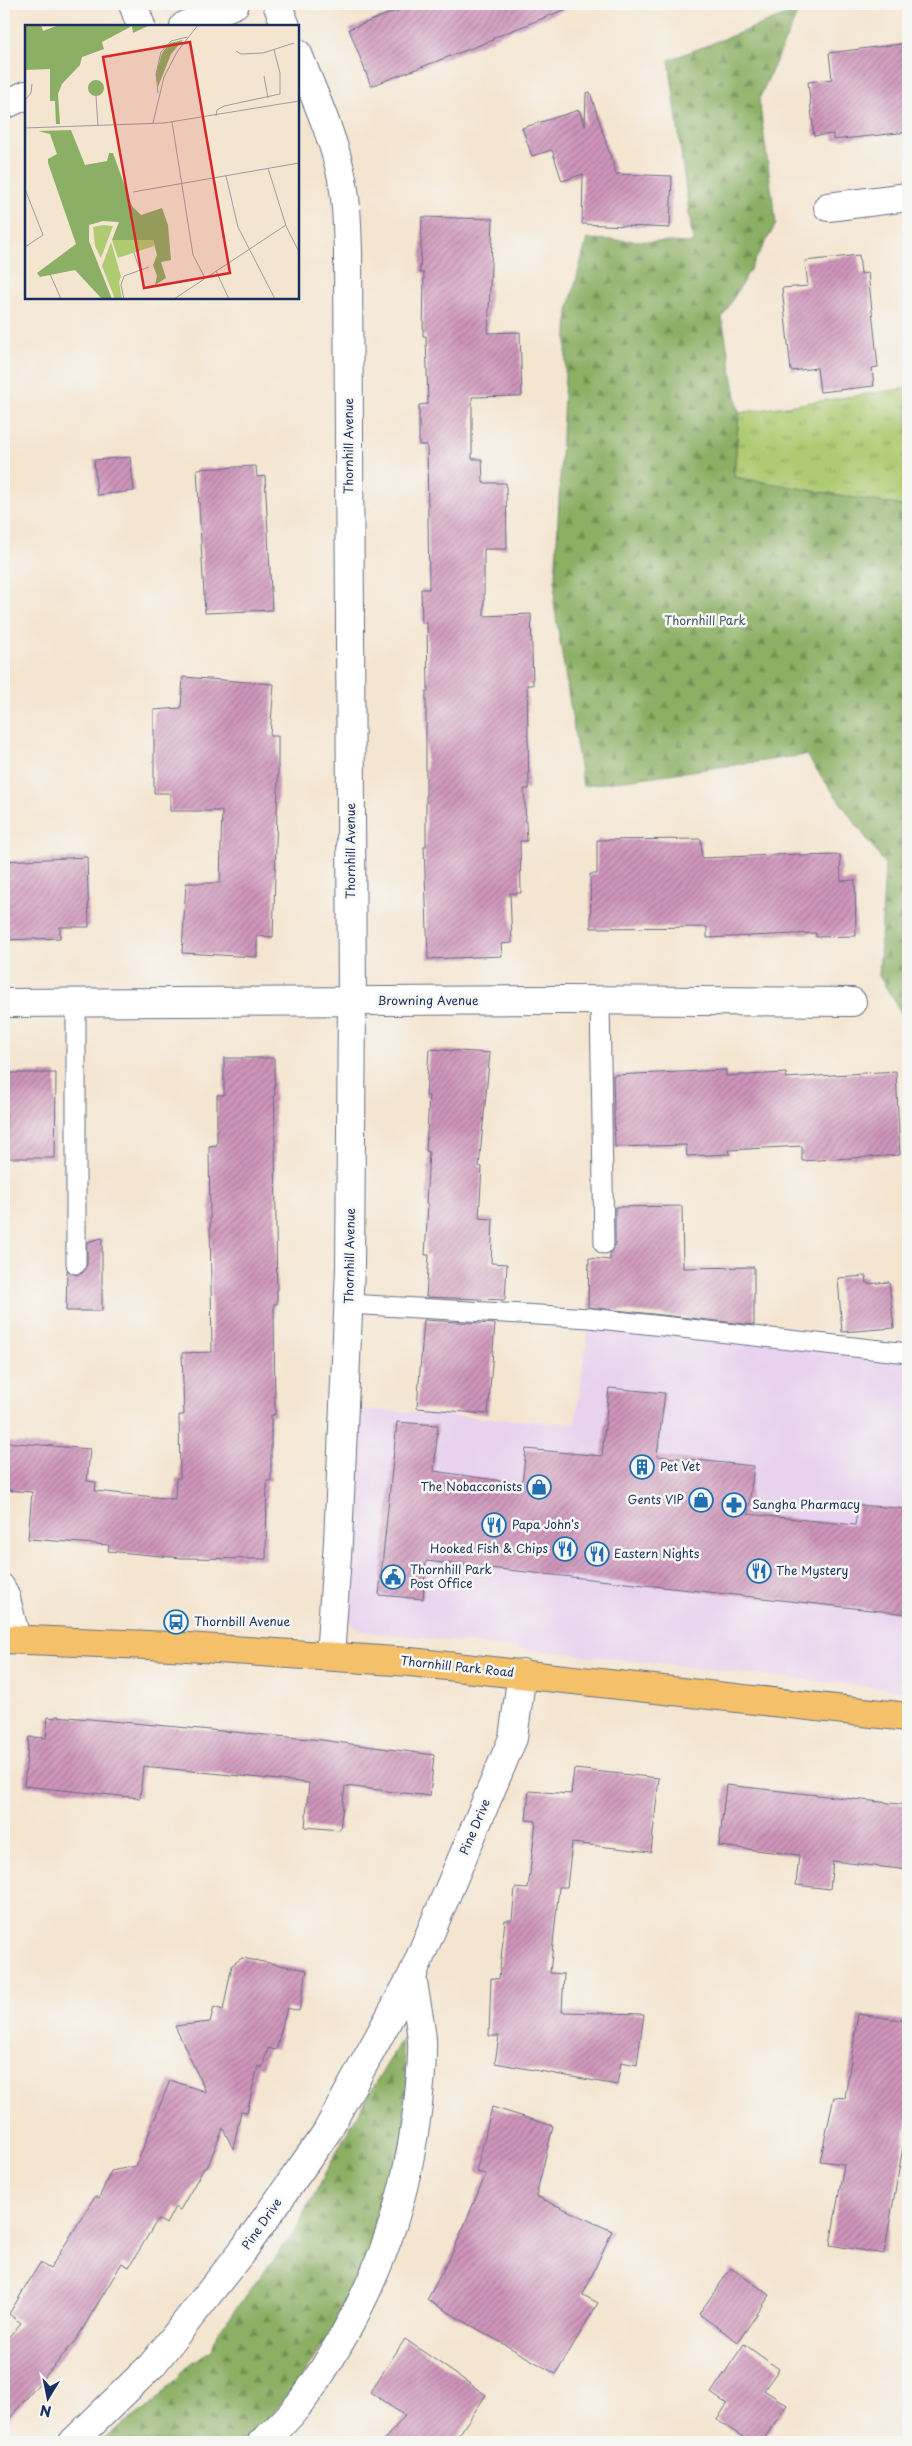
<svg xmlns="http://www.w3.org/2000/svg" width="912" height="2446" font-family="'Playpen Sans',sans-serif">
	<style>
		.built { fill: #e8d2ee }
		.grass { fill: url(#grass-tufts); stroke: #657d68 }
		.forest { fill: url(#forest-firs); stroke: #536f61 }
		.building { fill: url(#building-hatch) }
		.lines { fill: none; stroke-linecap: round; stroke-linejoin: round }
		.service-casing { stroke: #676f86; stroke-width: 21 }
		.minor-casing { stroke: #676f86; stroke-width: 30 }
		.primary-casing { stroke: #676f86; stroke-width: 30 }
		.service { stroke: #fff; stroke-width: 19 }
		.minor { stroke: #fff; stroke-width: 28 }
		.primary { stroke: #f4c16a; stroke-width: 28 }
		.labels { text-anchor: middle; stroke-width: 5; stroke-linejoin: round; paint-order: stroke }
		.street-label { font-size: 12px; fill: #1b2f5e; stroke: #f6f6f2 }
		.park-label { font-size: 12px; fill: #405663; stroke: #f6f6f2 }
		.poi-label { font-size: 12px; fill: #1b2f5e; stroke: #f6f6f2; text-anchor: start }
		.inset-road { fill: none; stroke: #9d9ca2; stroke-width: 1 }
		.view { fill: #d62828; fill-opacity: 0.15; stroke: #d62828; stroke-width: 2.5 }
		.inset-edge { fill: none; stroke: #1b2f5e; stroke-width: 2.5 }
	</style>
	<defs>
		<pattern id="grass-tufts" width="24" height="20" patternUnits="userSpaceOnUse" patternTransform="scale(1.25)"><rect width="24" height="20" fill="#afcb72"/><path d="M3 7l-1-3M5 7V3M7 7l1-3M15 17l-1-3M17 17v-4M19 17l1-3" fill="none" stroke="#8ea561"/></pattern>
		<pattern id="forest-firs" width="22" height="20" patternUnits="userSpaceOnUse" patternTransform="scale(1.25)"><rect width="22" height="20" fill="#8baf64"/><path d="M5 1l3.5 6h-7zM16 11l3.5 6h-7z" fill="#718f56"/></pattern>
		<pattern id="building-hatch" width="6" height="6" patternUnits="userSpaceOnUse" patternTransform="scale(1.25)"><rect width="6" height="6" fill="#cf95ba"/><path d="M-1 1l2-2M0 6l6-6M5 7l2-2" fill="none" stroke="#a77a9a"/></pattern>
	</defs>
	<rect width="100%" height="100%" fill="#f6f6f2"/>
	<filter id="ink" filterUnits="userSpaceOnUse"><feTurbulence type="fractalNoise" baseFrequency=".02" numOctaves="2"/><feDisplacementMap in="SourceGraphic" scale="10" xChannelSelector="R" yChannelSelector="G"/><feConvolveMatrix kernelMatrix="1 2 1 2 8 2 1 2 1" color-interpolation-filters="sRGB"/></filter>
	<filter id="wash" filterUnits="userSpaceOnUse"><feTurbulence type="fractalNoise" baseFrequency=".0096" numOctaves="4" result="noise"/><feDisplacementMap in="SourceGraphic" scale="20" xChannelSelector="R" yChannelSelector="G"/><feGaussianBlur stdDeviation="1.12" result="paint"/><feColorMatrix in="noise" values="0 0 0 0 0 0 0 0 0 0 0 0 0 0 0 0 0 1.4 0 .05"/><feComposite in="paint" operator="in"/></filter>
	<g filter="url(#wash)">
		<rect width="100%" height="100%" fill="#f4e5d0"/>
		<polygon class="built" points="590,1318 908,1353 908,1691 361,1631 334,1609 344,1408 575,1424"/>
		<polygon class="grass" points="908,388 908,507 734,477 739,413"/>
		<g class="forest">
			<polygon points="799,10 759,99 776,224 722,318 739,413 734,477 908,507 908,1024 879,976 885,864 806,755 583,786 554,604 568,311 587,239 693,243 669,60"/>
			<polygon points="401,2040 411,2105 375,2262 299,2382 250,2442 98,2442 154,2403 189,2364 212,2350 217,2333 294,2233 345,2136"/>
		</g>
		<g id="blocks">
			<g class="building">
				<polygon points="415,4 573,4 574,6 493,38 493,40 371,86 349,29"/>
				<polygon points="908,43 908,132 833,140 833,134 814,136 808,82 832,79 829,53"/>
				<polygon points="590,92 616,174 672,176 670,228 582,224 583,174 562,181 552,150 532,156 522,128 579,110 585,126 586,93"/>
				<polygon points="422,217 493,219 488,333 520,332 522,396 472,397 472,459 482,459 483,483 506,483 507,549 484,549 484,616 531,614 533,685 527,685 529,789 524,789 527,841 520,841 521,893 510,893 512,943 501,944 502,956 428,959 424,846 426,846 426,691 428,691 427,623 422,623 421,589 429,589 427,445 419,445 419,405 428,404 426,336 423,336 424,273 420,273"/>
				<polygon points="859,255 861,274 868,273 878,367 872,368 874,386 820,392 817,368 791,371 782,288 808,286 805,261"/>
				<polygon points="130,457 134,491 97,495 94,460"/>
				<polygon points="256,466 257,477 265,476 272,610 205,613 197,469"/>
				<polygon points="183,677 274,684 270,736 278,736 278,781 273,937 257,936 257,957 182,953 186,883 220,883 222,811 170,811 170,793 154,793 154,710 181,708"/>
				<polygon points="701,839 702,858 800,854 800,856 840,855 841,881 855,880 856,936 816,937 816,933 707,938 707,927 591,928 590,874 597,874 597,840"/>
				<polygon points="87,857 89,927 60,927 60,938 4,940 4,861"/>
				<polygon points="429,1049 490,1053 479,1166 482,1167 479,1218 493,1219 491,1263 507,1264 505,1300 426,1297 429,1255 425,1255 428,1204 426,1204 429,1152 426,1151 429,1096 426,1096"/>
				<polygon points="224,1058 274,1058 277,1304 274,1304 275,1415 271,1415 271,1481 267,1481 266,1559 182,1558 108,1551 109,1545 28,1539 32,1492 4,1490 4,1442 90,1449 87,1481 96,1482 95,1491 175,1499 176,1478 180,1478 179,1415 184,1415 182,1353 212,1352 209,1146 217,1145 217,1095 224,1095"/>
				<polygon points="726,1070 726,1076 786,1073 786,1078 896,1071 900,1155 802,1161 802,1146 729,1150 730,1154 687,1156 686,1145 615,1147 613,1075"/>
				<polygon points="6,1073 56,1073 55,1158 6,1158"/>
				<polygon points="682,1206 683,1268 754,1267 754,1325 588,1307 589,1258 610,1260 610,1254 615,1244 615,1207"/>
				<polygon points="102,1238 102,1311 66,1311 67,1270 76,1275 82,1273 87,1264 87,1242"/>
				<polygon points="866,1276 867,1284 889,1282 894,1328 842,1332 838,1278"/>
				<polygon points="424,1320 495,1324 488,1414 417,1408"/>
				<polygon points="609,1388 665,1393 657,1456 754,1466 748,1514 855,1525 858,1505 908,1509 908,1614 426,1561 423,1599 379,1595 397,1422 438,1425 434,1471 522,1484 526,1449 602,1456"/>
				<polygon points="56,1716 321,1740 434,1755 430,1796 345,1786 340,1830 305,1827 309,1783 143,1766 140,1798 24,1786 29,1737 46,1738 48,1717 56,1718"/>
				<polygon points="574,1769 659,1778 651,1852 572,1843 567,1887 559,1887 550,1973 564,1974 562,2012 644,2014 637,2065 621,2062 617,2085 495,2063 499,2036 489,2036 491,1978 499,1979 505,1920 512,1920 515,1888 528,1889 536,1821 526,1820 529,1791 571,1794"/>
				<polygon points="726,1785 908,1805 908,1870 833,1861 830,1889 796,1885 799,1855 719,1846"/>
				<polygon points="242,1958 307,1970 299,2011 287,2008 276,2050 268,2048 262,2068 258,2066 247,2112 241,2111 233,2149 223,2128 207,2168 204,2168 180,2210 175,2207 166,2224 158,2219 129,2267 122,2263 76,2340 4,2425 4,2342 21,2323 9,2314 40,2263 50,2269 95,2196 99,2198 111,2171 136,2166 170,2080 206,2092 175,2026 210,2022 214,2007 223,2010 232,1965"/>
				<polygon points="858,2014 908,2021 908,2119 884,2254 830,2245 844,2164 820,2161 834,2097 845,2098"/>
				<polygon points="492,2107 553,2126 536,2196 612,2231 583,2295 598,2303 556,2374 427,2300 452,2254 486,2174 476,2172"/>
				<polygon points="731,2268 770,2295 738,2342 699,2314"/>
				<polygon points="405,2339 486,2395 454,2442 382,2442 405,2416 370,2392"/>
				<polygon points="744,2344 779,2369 764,2390 787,2405 762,2442 750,2442 717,2420 727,2404 711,2393"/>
			</g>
		</g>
	</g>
	<g filter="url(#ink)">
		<use href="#blocks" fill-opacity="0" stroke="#676f86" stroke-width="1"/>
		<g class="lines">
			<g class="service-casing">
				<g id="service">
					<polyline points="600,1001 604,1244"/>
					<polyline points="76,1003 76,1264"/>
					<polyline points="349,1304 590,1318 908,1353"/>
					<polyline points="4,1584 10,1596 21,1640"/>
				</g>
			</g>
			<g class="minor-casing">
				<g id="minor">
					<polyline points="133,4 141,26"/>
					<polyline points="277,4 286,26"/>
					<polyline points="184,26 235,4"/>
					<path d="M298,54C313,93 332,133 341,174C347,200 347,226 348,252L352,1002L350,1268L338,1542L330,1656"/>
					<polyline points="4,105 26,95"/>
					<polyline points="828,207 908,197"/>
					<polyline points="4,1003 566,1000 852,1002"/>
					<polyline points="73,2442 152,2365 244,2249 326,2133 412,1976 513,1738 522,1673"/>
					<path d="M262,2442C291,2419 312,2389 331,2357C380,2277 407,2198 418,2104C420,2083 423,2061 422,2040C420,2019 415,1997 412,1976"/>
				</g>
			</g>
			<g class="primary-casing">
				<polyline id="primary" points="4,1639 172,1646 410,1662 908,1717"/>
			</g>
			<use href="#service" class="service"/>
			<use href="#minor" class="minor"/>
			<use href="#primary" class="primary"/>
		</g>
	</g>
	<defs>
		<g id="building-ring" transform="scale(1.25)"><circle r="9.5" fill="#f6f6f2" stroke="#1f6fb2" stroke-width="1.5"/><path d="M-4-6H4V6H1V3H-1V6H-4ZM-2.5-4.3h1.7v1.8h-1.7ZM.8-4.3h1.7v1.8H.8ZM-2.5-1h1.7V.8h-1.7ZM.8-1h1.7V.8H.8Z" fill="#1f6fb2"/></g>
		<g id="shop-ring" transform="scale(1.25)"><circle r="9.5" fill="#f6f6f2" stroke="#1f6fb2" stroke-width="1.5"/><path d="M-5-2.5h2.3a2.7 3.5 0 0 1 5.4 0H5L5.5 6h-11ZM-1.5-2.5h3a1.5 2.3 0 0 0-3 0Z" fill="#1f6fb2"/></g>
		<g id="pharmacy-ring" transform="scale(1.25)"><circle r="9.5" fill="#f6f6f2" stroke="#1f6fb2" stroke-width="1.5"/><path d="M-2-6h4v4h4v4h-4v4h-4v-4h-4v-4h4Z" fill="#1f6fb2"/></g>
		<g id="restaurant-ring" transform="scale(1.25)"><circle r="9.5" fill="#f6f6f2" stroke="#1f6fb2" stroke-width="1.5"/><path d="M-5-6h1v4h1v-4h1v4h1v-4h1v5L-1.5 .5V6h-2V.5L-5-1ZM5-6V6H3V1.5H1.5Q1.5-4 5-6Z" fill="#1f6fb2"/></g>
		<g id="civic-ring" transform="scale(1.25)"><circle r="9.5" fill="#f6f6f2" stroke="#1f6fb2" stroke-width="1.5"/><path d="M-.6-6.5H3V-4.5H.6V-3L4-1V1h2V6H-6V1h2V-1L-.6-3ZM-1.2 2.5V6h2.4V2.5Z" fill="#1f6fb2"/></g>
		<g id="bus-ring" transform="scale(1.25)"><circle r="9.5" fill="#f6f6f2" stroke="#1f6fb2" stroke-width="1.5"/><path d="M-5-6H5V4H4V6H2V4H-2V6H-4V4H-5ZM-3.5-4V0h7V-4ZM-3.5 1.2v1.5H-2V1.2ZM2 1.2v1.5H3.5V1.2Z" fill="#1f6fb2"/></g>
	</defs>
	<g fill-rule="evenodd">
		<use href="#building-ring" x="642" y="1467"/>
		<use href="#shop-ring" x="539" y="1487"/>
		<use href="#shop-ring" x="701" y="1500"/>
		<use href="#pharmacy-ring" x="734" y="1505"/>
		<use href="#restaurant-ring" x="494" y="1525"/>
		<use href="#restaurant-ring" x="565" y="1549"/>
		<use href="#restaurant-ring" x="597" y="1554"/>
		<use href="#restaurant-ring" x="759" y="1571"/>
		<use href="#civic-ring" x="393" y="1577"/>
		<use href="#bus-ring" x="176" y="1622"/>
	</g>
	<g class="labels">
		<g class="street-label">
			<text transform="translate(349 446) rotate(-90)" y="4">Thornhill Avenue</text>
			<text transform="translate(351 851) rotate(-90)" y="4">Thornhill Avenue</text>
			<text x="428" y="1005">Browning Avenue</text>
			<text transform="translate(350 1256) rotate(-89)" y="4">Thornhill Avenue</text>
			<text transform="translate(457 1667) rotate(6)" y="4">Thornhill Park Road</text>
			<text transform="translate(475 1827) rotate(-67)" y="4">Pine Drive</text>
			<text transform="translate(262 2224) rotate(-55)" y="4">Pine Drive</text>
		</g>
		<g class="park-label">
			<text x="705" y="625">Thornhill Park</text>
		</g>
		<g class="poi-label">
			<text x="660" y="1471">Pet Vet</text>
			<text x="522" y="1491" text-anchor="end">The Nobacconists</text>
			<text x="684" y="1504" text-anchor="end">Gents VIP</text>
			<text x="752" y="1509">Sangha Pharmacy</text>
			<text x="512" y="1529">Papa John's</text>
			<text x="548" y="1553" text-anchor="end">Hooked Fish &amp; Chips</text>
			<text x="614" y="1558">Eastern Nights</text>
			<text x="410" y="1574">Thornhill Park<tspan x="410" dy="14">Post Office</tspan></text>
			<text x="776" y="1575">The Mystery</text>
			<text x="194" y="1626">Thornbill Avenue</text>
		</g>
	</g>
	<g transform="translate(25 25)">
		<rect width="274" height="274" fill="#f4e5d0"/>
		<path d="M87,215H128L129,221L93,233ZM86,217L96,251L94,257L97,274H90L77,241Z" fill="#afcb72"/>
		<path d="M16,0L18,6L34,0H125L108,8L107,1L77,17L79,24L57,32L55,40L37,59L33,69L35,99H31L30,76H25V44L0,45V1ZM158,15L146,29L133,62L131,49L137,28L145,18ZM63 63a8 8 0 1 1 16 0a8 8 0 1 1-16 0ZM46,105L60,140L82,136L84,128H88L107,181L116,190L137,183L143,200L146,235L136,237L141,253L130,260L132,251L128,240L132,230L128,215H87L94,197L78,196L64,200V216L87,274H77L50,245L15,252L12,248L51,219L23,138V134L32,129L25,109L13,106Z" fill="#8baf64"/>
		<path d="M78,200L88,201L76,233L70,221L68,202Z" fill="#afcb72"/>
		<path class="inset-road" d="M211,26L216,29L238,28L269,18M239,51L243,73M133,68L131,49L136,27L146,16L162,12M71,71L73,101M0,75L6,68L7,59M191,91L192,85L199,81L255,69V48L249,25M147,97L168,230L180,253M128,98L139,52L152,27L173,0M0,103L139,98L274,76M243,143L261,201L274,227M201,151L213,202L250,274M0,164L18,210L0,222M108,167L274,138M109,228L115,245M191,246L204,274M25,249L36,274M99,274L96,260L99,251L124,242M149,274L261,200"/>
		<path class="view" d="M165,17L205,248L119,263L78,32Z"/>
		<rect width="274" height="274" class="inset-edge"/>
	</g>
	<rect width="912" height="2446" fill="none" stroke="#f6f6f2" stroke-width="20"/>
	<g transform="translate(48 2398) rotate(190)" stroke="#f6f6f2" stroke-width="4" paint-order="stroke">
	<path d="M0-4L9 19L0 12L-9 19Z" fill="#1b2f5e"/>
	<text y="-8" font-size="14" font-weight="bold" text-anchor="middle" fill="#1b2f5e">N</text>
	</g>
</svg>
